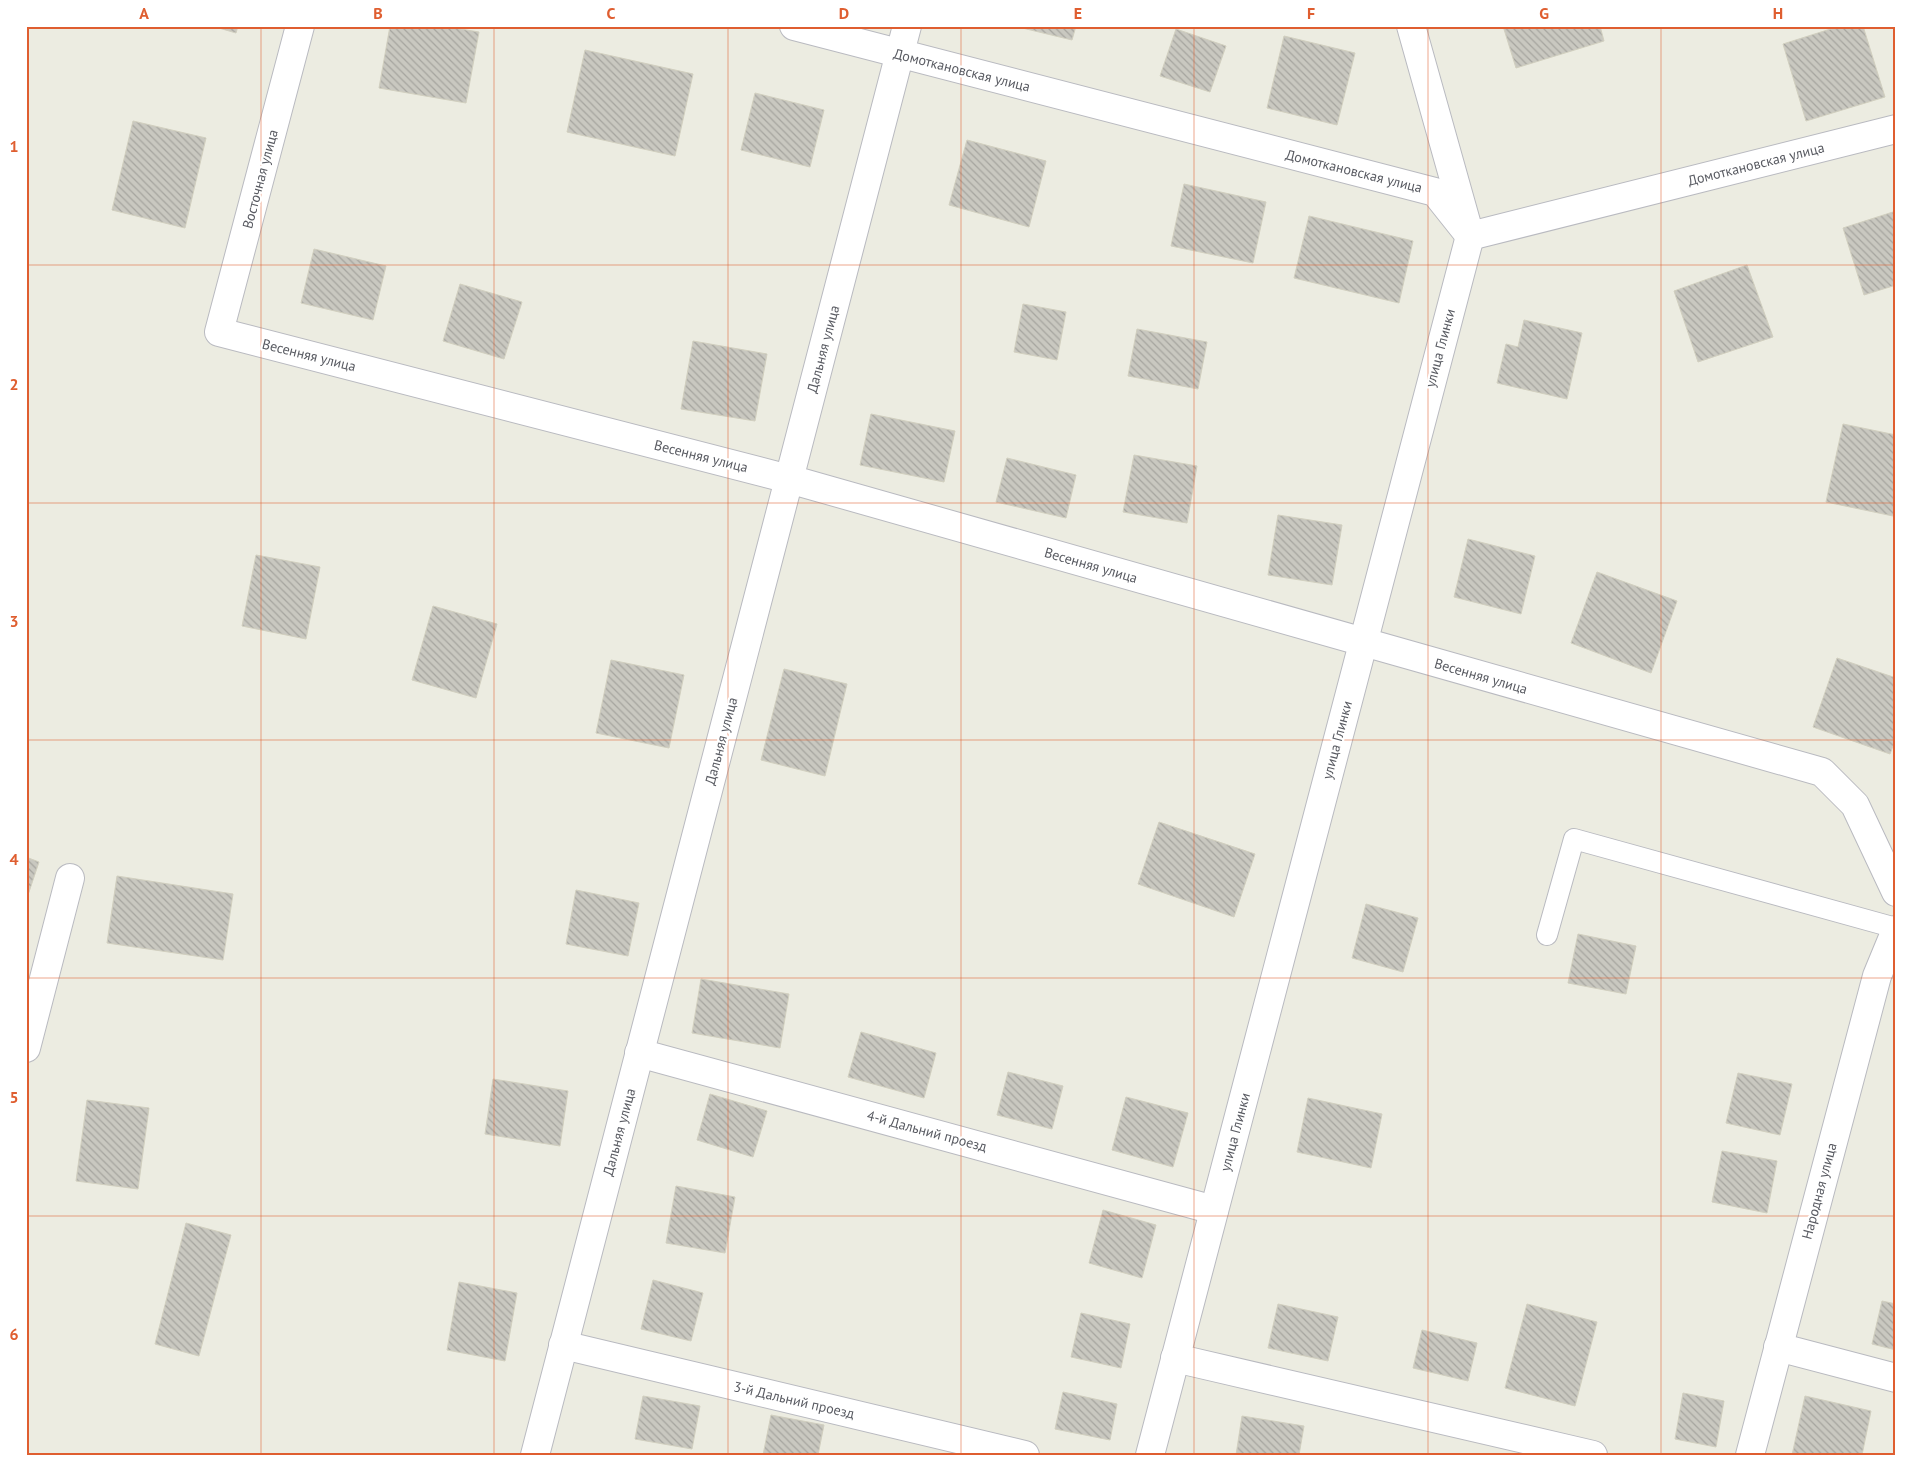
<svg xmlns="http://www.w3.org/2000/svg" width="1922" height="1481" font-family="'PT Sans',sans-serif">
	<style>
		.building { fill: url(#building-back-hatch); stroke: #d1cfbf }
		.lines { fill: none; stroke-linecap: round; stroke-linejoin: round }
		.service-casing { stroke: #b9bac0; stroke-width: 22 }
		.minor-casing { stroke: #b9bac0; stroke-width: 30 }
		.service { stroke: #fff; stroke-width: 20 }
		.minor { stroke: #fff; stroke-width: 28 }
		.grid { fill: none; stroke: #df5e30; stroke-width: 1; stroke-opacity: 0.55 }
		.labels { text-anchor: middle; stroke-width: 4.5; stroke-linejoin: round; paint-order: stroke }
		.street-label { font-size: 14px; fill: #595b62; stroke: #fff }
		.neatline { fill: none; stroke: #df5e30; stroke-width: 2 }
		.grid-label { font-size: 16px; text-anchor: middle; font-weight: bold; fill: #df5e30 }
	</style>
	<defs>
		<pattern id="building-back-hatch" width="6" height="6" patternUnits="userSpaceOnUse" patternTransform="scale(1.25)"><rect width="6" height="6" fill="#c9c8c0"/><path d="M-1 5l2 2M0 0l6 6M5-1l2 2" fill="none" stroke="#a6a59f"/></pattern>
	</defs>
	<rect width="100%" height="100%" fill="#ecece1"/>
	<g class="building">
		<polygon points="212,26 238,26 236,33"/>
		<polygon points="390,26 442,26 479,32 466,103 379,88"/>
		<polygon points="1014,26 1076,26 1072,40"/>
		<polygon points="1503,26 1600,26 1604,41 1516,68"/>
		<polygon points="1840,26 1863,26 1885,97 1806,121 1783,44"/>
		<polygon points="1176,29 1226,46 1210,92 1160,76"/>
		<polygon points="1284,36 1355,53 1337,125 1267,108"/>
		<polygon points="585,50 693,74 675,156 567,132"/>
		<polygon points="755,93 824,110 810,167 741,150"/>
		<polygon points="133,121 206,138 185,228 112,210"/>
		<polygon points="967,140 1046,161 1029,227 949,205"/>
		<polygon points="1184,184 1266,202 1253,263 1171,246"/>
		<polygon points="1896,211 1896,285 1864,295 1843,228"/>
		<polygon points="1309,216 1413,241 1399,303 1294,278"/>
		<polygon points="314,249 386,266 373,320 301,303"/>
		<polygon points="1747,265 1773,337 1698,362 1674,291"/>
		<polygon points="460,284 522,302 504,359 443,341"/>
		<polygon points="1023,304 1066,312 1057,360 1014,352"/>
		<polygon points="1524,320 1582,333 1567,399 1497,383 1506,344 1518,347"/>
		<polygon points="1137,329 1207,342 1198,389 1128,376"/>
		<polygon points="693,341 767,354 755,421 681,409"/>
		<polygon points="871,414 955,431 944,482 860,465"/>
		<polygon points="1843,424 1896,435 1896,502 1893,516 1826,502"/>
		<polygon points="1134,455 1197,466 1187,523 1123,512"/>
		<polygon points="1007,458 1076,475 1066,518 996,502"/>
		<polygon points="1278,515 1342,525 1332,585 1268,575"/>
		<polygon points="1468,539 1535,556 1521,614 1454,597"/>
		<polygon points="256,555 320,567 306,639 242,626"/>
		<polygon points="1597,572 1677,601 1651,673 1571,643"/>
		<polygon points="433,606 497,624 476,698 412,680"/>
		<polygon points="1837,658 1896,678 1896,738 1890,754 1813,727"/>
		<polygon points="611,660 684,675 669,748 596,733"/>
		<polygon points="784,669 847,684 825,776 761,760"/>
		<polygon points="1159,822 1255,854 1234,917 1138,884"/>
		<polygon points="26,857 39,862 26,901"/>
		<polygon points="117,876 233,894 223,960 107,943"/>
		<polygon points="576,890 639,903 628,956 566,944"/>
		<polygon points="1366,904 1418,918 1403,972 1352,958"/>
		<polygon points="1578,934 1636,946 1626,994 1568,983"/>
		<polygon points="701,979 789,994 780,1048 692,1033"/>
		<polygon points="861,1032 936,1053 924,1098 848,1077"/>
		<polygon points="1008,1072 1063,1086 1052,1129 997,1115"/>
		<polygon points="1738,1073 1792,1084 1780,1135 1726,1123"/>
		<polygon points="493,1079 568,1091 560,1146 485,1134"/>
		<polygon points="710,1094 767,1111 753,1157 697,1140"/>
		<polygon points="1126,1097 1188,1113 1173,1167 1112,1150"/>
		<polygon points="1308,1098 1382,1114 1371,1168 1297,1152"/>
		<polygon points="87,1100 149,1108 138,1189 76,1181"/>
		<polygon points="1722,1151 1777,1161 1767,1213 1712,1202"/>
		<polygon points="676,1186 735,1197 725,1253 666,1243"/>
		<polygon points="1103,1210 1156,1225 1142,1278 1089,1263"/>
		<polygon points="186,1223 231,1235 199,1356 155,1344"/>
		<polygon points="653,1280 703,1293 691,1341 641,1329"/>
		<polygon points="459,1282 517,1293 505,1361 447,1350"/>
		<polygon points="1882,1301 1896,1304 1896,1350 1872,1344"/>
		<polygon points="1278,1304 1338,1317 1328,1361 1268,1348"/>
		<polygon points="1527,1304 1597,1322 1575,1406 1505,1388"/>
		<polygon points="1081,1313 1130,1324 1121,1368 1071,1357"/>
		<polygon points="1422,1330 1477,1343 1468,1381 1413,1368"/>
		<polygon points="1063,1392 1117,1404 1110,1440 1055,1429"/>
		<polygon points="1683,1393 1724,1401 1716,1447 1675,1439"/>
		<polygon points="643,1396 700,1406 692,1449 635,1439"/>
		<polygon points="1805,1396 1871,1411 1862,1455 1792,1455"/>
		<polygon points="771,1415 824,1425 818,1455 763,1455"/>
		<polygon points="1242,1416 1304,1426 1299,1455 1236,1455"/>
	</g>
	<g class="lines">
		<g class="service-casing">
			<polyline id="service" points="1547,935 1574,839 1896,928"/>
		</g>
		<g class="minor-casing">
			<g id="minor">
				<polyline points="300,26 219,332 789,479 1822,772 1855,805 1896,892"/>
				<polyline points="794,26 1435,192 1470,236 1896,129"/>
				<polyline points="26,1048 70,878"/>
				<polyline points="639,1053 1214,1210"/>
				<polyline points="563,1345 1025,1455"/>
				<polyline points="1778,1347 1896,1378"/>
				<polyline points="1175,1358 1593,1455"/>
				<polyline points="535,1455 907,26"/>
				<polyline points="1150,1455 1470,236 1411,26"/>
				<polyline points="1750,1455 1877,976 1896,930"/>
			</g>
		</g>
		<use href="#service" class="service"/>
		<use href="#minor" class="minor"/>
	</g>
	<path class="grid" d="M261,26V1455M494,26V1455M728,26V1455M961,26V1455M1194,26V1455M1428,26V1455M1661,26V1455M26,265H1896M26,503H1896M26,740H1896M26,978H1896M26,1216H1896"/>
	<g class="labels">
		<g class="street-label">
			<text transform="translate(962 70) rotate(14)" y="5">Домоткановская улица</text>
			<text transform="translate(1756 164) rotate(-14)" y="5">Домоткановская улица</text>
			<text transform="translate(1354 171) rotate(14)" y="5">Домоткановская улица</text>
			<text transform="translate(260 179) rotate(-75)" y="5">Восточная улица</text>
			<text transform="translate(1440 348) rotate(-75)" y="5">улица Глинки</text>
			<text transform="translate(823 349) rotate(-75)" y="5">Дальняя улица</text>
			<text transform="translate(309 355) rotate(14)" y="5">Весенняя улица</text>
			<text transform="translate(701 456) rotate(14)" y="5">Весенняя улица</text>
			<text transform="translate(1091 565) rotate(16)" y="5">Весенняя улица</text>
			<text transform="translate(1481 676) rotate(16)" y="5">Весенняя улица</text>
			<text transform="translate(1337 740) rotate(-75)" y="5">улица Глинки</text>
			<text transform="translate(721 741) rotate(-75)" y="5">Дальняя улица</text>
			<text transform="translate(927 1131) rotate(15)" y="5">4-й Дальний проезд</text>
			<text transform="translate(619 1132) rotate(-75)" y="5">Дальняя улица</text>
			<text transform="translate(1235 1132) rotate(-75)" y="5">улица Глинки</text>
			<text transform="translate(1819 1191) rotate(-75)" y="5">Народная улица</text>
			<text transform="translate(794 1400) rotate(13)" y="5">3-й Дальний проезд</text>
		</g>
	</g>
	<rect width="1922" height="1481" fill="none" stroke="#ffffff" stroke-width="55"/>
	<rect x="28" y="28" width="1866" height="1426" class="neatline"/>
	<g class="grid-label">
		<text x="144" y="19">A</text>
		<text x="378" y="19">B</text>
		<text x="611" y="19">C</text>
		<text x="844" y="19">D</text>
		<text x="1078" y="19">E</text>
		<text x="1311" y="19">F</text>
		<text x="1544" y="19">G</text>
		<text x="1778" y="19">H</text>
		<text x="14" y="152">1</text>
		<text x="14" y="390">2</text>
		<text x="14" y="627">3</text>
		<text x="14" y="865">4</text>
		<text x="14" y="1103">5</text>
		<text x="14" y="1340">6</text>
	</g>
</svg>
